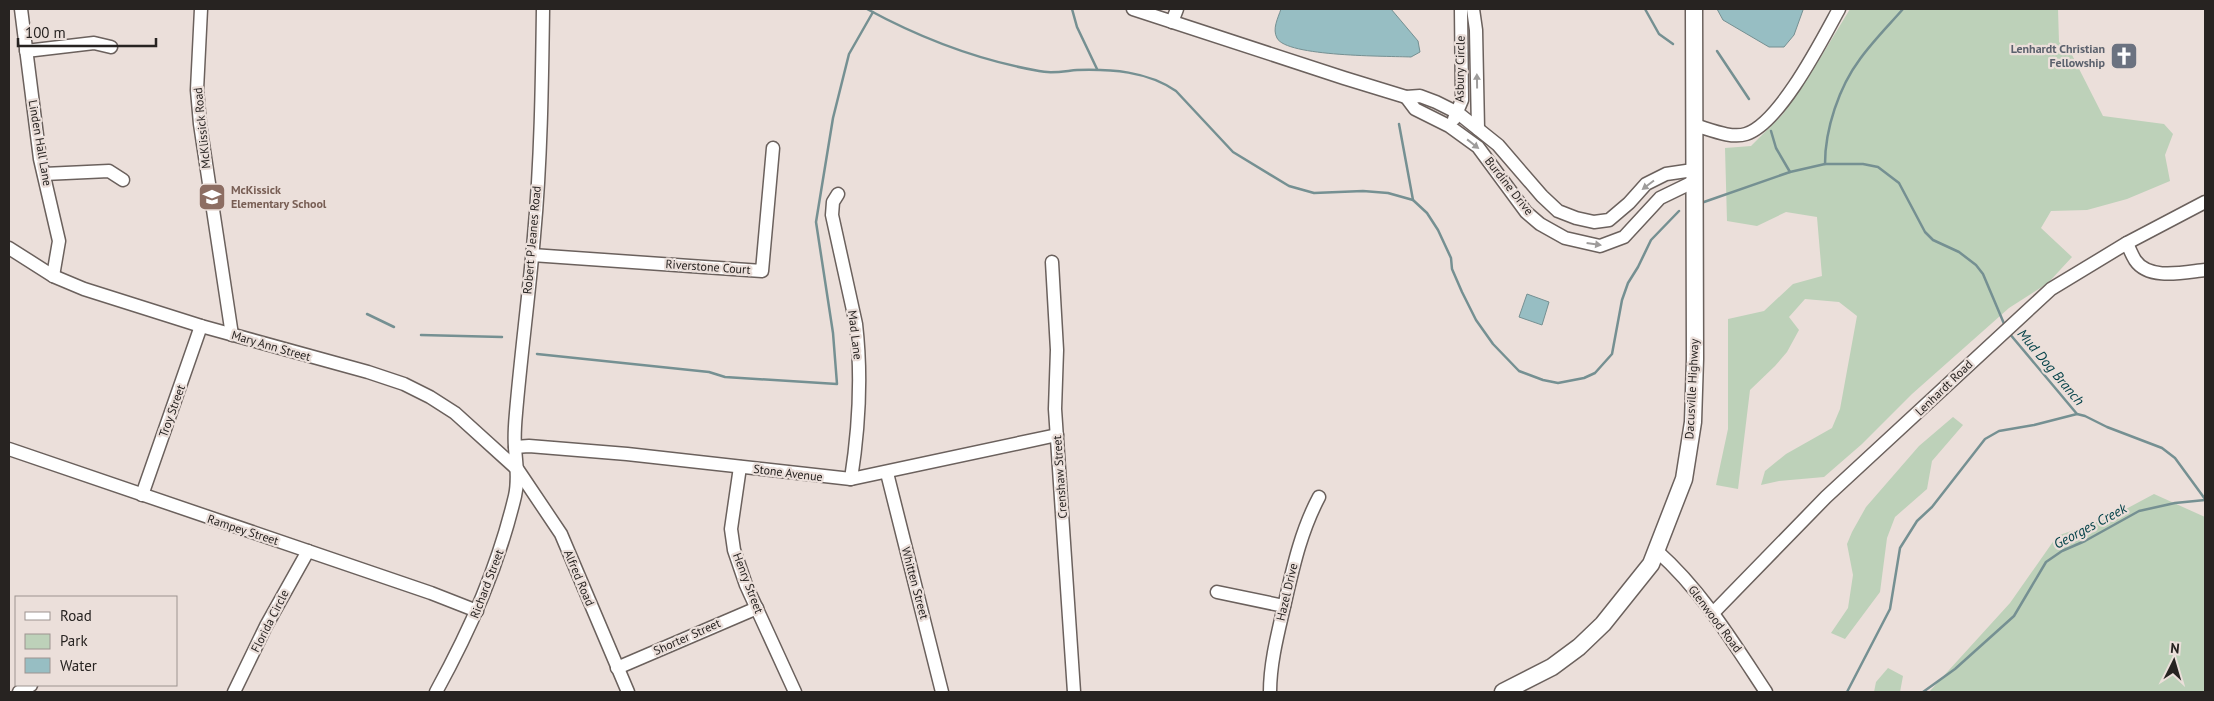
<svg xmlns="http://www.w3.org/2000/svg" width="2214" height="701" font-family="'PT Sans',sans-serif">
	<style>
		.green { fill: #bdd1b9 }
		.water { fill: #97bec3; stroke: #759092 }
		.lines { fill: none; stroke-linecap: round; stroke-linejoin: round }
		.stream { stroke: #759092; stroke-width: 2.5 }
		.minor-casing { stroke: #6b615d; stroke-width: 15 }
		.major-casing { stroke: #6b615d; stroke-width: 19 }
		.minor { stroke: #fff; stroke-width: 12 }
		.major { stroke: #fff; stroke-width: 16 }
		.oneway { fill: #9e9c9b }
		.labels { text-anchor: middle; stroke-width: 4.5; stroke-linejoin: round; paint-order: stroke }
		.worship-label { font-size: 12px; font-weight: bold; fill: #5b616d; stroke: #ebdfda; text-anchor: end }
		.street-label { font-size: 12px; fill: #272321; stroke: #ebdfda }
		.education-label { font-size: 12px; font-weight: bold; fill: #785e54; stroke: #ebdfda; text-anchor: start }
		.water-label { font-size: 14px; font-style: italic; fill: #034148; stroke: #ebdfda }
	</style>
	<rect width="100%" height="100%" fill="#ebdfda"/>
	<g class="green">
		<polygon points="1850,9 2058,9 2059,42 2072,55 2103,116 2164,124 2173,134 2165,155 2170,181 2127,199 2087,210 2051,211 2041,228 2072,257 2048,283 2009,308 1912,394 1862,444 1824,477 1779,481 1761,485 1765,471 1786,454 1832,428 1840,409 1857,316 1839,302 1805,299 1789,317 1799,330 1787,352 1775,366 1750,390 1738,489 1716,485 1728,429 1728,319 1764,311 1793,284 1822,276 1817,217 1786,212 1757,226 1727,221 1725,148 1751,146 1783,114 1819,60"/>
		<polygon points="1953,417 1963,425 1932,461 1927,489 1895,517 1887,538 1880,592 1845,639 1831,633 1848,608 1853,575 1847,544 1852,532 1866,507 1919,446"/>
		<polygon points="2154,494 2205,517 2205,692 1929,692 2010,603 2057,536 2111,517"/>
		<polygon points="1888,668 1903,676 1900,692 1874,692 1876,682"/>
	</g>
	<g class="water">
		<path d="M1281,9H1391L1418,41L1420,52L1411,57C1389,56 1286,57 1277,38C1272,29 1278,18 1281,9Z"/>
		<polygon points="1717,9 1803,9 1803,10 1794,35 1784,47 1769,47 1723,20"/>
		<polygon points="1527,294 1549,302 1542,325 1519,317"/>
	</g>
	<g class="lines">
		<g class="stream">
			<path d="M867,9C922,39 977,60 1039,71C1051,74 1065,71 1077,70C1111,69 1147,71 1176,91L1233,152L1289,186L1314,193L1363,191L1388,193L1413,200L1427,213L1438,230L1451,258L1452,269L1462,292L1476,320L1493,344L1519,371L1543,380L1558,383L1584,378L1595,373L1612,354L1622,300L1628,283L1638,267L1651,240L1679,211"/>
			<polyline points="1072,9 1077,27 1097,69"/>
			<polyline points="1645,9 1659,34 1673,44"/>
			<polyline points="1717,51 1749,99"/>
			<polyline points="1399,124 1413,200"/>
			<polyline points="1771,131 1776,148 1790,172"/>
			<path d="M1825,164C1825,129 1839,87 1860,59C1873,41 1889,25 1903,9"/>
			<polyline points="1704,202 1790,172 1825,164 1863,164 1878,167 1899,183 1925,232 1933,240 1959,252 1976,265 1983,274 2005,326"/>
			<polyline points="367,314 394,327"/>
			<polyline points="2009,333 2077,414 2085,416 2107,427 2162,448 2175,458 2205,499"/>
			<polyline points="421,335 502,337"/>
			<polyline points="537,354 709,372 725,377 837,384 833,333 816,222 833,118 849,54 873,12"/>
			<polyline points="1847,692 1890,609 1900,548 1917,521 1932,507 1985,439 1999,431 2034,425 2077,414"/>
			<polyline points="1923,692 1955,669 2014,616 2046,562 2062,551 2085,541 2139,511 2175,503 2205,500"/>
		</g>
		<g class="minor-casing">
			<g id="minor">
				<polyline points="21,9 40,159 59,241 53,276"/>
				<polyline points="201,9 197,90 200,124 232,335"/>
				<polyline points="1133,9 1344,78 1406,97 1420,96 1436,102 1458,113 1498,145 1542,196 1558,211 1576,218 1594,222 1609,220 1629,203 1646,184 1666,174 1693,170"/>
				<polyline points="1473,9 1476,30 1478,129"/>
				<polyline points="1172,22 1177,9"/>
				<polyline points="26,51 94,43 111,47"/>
				<polyline points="1406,97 1415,109 1449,126 1478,147 1526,212 1540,224 1565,238 1600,246 1624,237 1660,198 1693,182"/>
				<polyline points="1454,119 1462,100 1461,9"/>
				<path d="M1694,125C1709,129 1731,139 1746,134C1780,123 1822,40 1839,9"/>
				<polyline points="44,174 109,171 123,180"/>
				<path d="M838,194L833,202L832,215L856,324C862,376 859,428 851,479"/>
				<path d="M2127,243C2129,248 2132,255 2135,260C2149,281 2185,272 2205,270"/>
				<polyline points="9,248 53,276 84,289 201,326 368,372 404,384 430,397 455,413 518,470 561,534 628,692"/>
				<polyline points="532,255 762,271 773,148"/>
				<polyline points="1052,262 1057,350 1055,409 1074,692"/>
				<polyline points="515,447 529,446 627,454 851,479 1057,435"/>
				<polyline points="9,449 431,593 477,611"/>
				<polyline points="740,467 731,529 734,550 746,585 795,692"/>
				<polyline points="887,473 942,692"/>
				<polyline points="142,495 201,326"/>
				<path d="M1657,551C1702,591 1733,642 1766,692"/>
				<polyline points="1217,592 1284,606"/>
				<polyline points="1713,613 1826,497 2051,289 2127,243 2205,202"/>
				<polyline points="617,668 757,608"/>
				<polyline points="19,692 31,685"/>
				<polyline points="234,692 266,626 308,551"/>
				<path d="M436,692C471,628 498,567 515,496C519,479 516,464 515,447C514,436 515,424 516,413C521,354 529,295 534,236C541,161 542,84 543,9"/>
				<path d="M1270,692C1270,661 1279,629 1286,598C1294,563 1302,529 1319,497"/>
			</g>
		</g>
		<g class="major-casing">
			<polyline id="major" points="1503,692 1552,667 1579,647 1603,624 1651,564 1684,479 1693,422 1695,359 1694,9"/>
		</g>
		<use href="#minor" class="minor"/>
		<use href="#major" class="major"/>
	</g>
	<defs><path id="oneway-solid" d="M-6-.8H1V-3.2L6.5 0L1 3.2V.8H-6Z" transform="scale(1.25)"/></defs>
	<g class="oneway">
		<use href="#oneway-solid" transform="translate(1477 81) rotate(-91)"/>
		<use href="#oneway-solid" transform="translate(1473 144) rotate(38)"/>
		<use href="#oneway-solid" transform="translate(1648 185) rotate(143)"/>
		<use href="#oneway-solid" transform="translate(1594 244) rotate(8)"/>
	</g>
	<defs>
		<g id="church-square" transform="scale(1.4375)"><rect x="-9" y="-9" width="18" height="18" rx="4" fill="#6b7280" stroke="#ebdfda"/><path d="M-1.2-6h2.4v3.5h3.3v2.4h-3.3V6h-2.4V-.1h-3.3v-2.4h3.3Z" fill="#fff"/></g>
		<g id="school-square" transform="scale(1.4375)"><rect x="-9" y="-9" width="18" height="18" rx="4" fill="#8d6e63" stroke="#ebdfda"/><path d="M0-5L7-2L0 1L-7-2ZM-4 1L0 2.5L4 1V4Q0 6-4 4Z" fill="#fff"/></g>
	</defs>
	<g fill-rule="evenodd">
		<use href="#church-square" x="2124" y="56"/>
		<use href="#school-square" x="212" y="197"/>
	</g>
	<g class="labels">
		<g class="worship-label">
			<text x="2105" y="53">Lenhardt Christian<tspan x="2105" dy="14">Fellowship</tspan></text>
		</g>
		<g class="street-label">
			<text transform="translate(1460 69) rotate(-89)" y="4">Asbury Circle</text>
			<text transform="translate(202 128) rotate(-96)" y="4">McKlissick Road</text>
			<text transform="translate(40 143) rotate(80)" y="4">Linden Hall Lane</text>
			<text transform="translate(1509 186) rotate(52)" y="4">Burdine Drive</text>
			<text transform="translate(532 240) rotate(-85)" y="4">Robert P Jeanes Road</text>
			<text transform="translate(708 267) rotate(4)" y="4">Riverstone Court</text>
			<text transform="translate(855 335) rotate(83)" y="4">Mad Lane</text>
			<text transform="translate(271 346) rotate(16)" y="4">Mary Ann Street</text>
			<text transform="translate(1944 388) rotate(-44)" y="4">Lenhardt Road</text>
			<text transform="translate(1692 389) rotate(-87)" y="4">Dacusville Highway</text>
			<text transform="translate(172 411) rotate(-70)" y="4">Troy Street</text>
			<text transform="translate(788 473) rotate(7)" y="4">Stone Avenue</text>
			<text transform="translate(1060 477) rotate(-94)" y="4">Crenshaw Street</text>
			<text transform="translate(243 530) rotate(18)" y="4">Rampey Street</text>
			<text transform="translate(579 578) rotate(67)" y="4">Alfred Road</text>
			<text transform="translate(748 583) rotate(69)" y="4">Henry Street</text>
			<text transform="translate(915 583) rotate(75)" y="4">Whitten Street</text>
			<text transform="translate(487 584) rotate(-69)" y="4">Richard Street</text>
			<text transform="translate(1287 592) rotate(-77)" y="4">Hazel Drive</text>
			<text transform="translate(1715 619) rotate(53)" y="4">Glenwood Road</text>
			<text transform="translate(270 621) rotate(-63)" y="4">Florida Circle</text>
			<text transform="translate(687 637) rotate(-24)" y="4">Shorter Street</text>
		</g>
		<g class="education-label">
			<text x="231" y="194">McKissick<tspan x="231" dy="14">Elementary School</tspan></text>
		</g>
		<g class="water-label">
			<text transform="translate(2051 367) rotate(50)" y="5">Mud Dog Branch</text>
			<text transform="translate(2090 526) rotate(-28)" y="5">Georges Creek</text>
		</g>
	</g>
	<rect width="2214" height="701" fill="none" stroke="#272321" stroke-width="20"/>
	<rect x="15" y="596" width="162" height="90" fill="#ebdfda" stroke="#9d9490"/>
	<rect x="25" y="612" width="25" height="8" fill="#ffffff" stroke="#9d9490"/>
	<text x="60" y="621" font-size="15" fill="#272321">Road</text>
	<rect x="25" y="634" width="25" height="15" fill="#bdd1b9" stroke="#9d9490"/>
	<text x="60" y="646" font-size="15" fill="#272321">Park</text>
	<rect x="25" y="658" width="25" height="15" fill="#97bec3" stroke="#9d9490"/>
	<text x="60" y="671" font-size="15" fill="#272321">Water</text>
	<g transform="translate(2174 661) rotate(5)" stroke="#ebdfda" stroke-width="4" paint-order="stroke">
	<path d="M0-4L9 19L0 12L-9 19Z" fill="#272321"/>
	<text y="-8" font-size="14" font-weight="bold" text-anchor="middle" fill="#272321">N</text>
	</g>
	<path d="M18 38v8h138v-8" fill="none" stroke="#272321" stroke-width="2.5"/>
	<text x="25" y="38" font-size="15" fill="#272321" stroke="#ebdfda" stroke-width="4" paint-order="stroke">100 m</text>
</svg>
